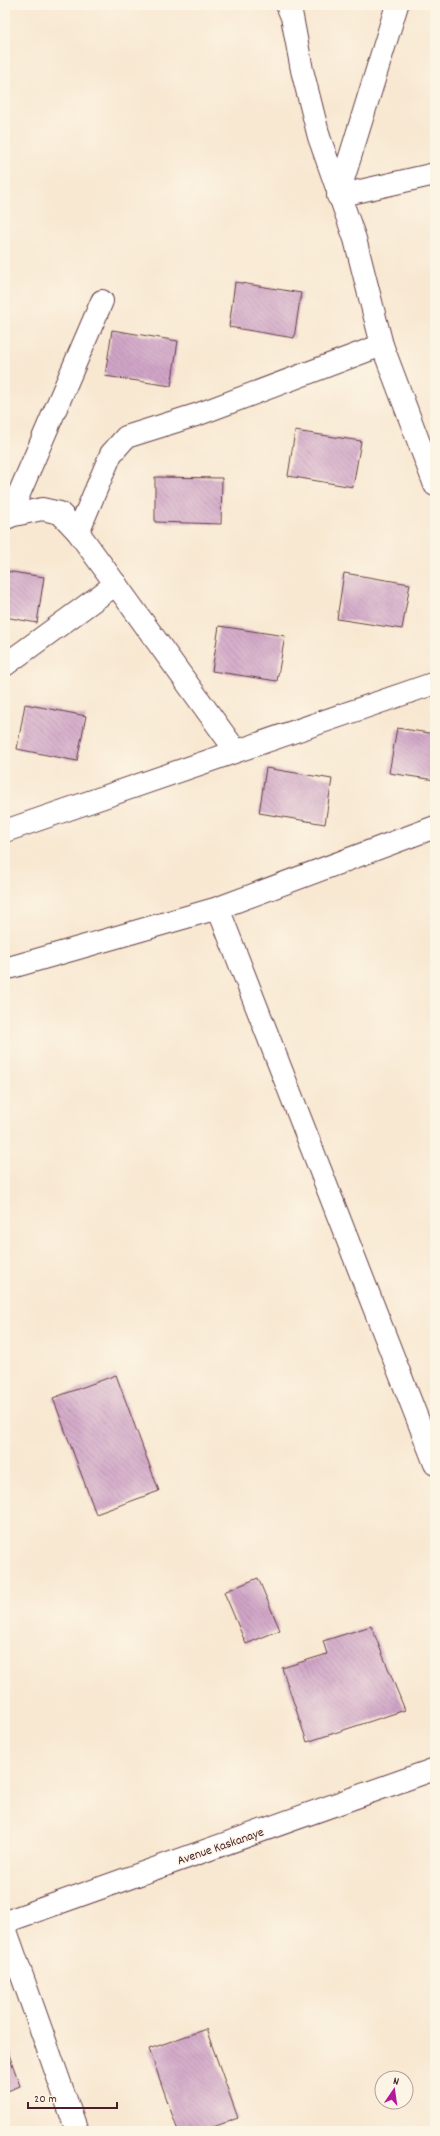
<svg xmlns="http://www.w3.org/2000/svg" width="440" height="2136" font-family="Dekko,sans-serif">
	<style>
		.building { fill: url(#building-back-hatch) }
		.lines { fill: none; stroke-linecap: round; stroke-linejoin: round }
		.street-casing { stroke: #643d44; stroke-width: 24 }
		.secondary-casing { stroke: #643d44; stroke-width: 24 }
		.street { stroke: #fff; stroke-width: 22 }
		.secondary { stroke: #fff; stroke-width: 22 }
		.labels { text-anchor: middle; stroke-width: 3; stroke-linejoin: round; paint-order: stroke }
		.street-label { font-size: 13px; fill: #4a1f2b; stroke: #fcf5e5 }
	</style>
	<defs>
		<pattern id="building-back-hatch" width="6" height="6" patternUnits="userSpaceOnUse"><rect width="6" height="6" fill="#d0a5c7"/><path d="M-1 5l2 2M0 0l6 6M5-1l2 2" fill="none" stroke="#ab86a2"/></pattern>
	</defs>
	<rect width="100%" height="100%" fill="#fcf5e5"/>
	<filter id="ink" filterUnits="userSpaceOnUse"><feTurbulence type="fractalNoise" baseFrequency=".025" numOctaves="2"/><feDisplacementMap in="SourceGraphic" scale="8" xChannelSelector="R" yChannelSelector="G"/><feConvolveMatrix kernelMatrix="1 2 1 2 8 2 1 2 1" color-interpolation-filters="sRGB"/></filter>
	<filter id="wash" filterUnits="userSpaceOnUse"><feTurbulence type="fractalNoise" baseFrequency=".012" numOctaves="4" result="noise"/><feDisplacementMap in="SourceGraphic" scale="16" xChannelSelector="R" yChannelSelector="G"/><feGaussianBlur stdDeviation="0.9" result="paint"/><feColorMatrix in="noise" values="0 0 0 0 0 0 0 0 0 0 0 0 0 0 0 0 0 1.4 0 .05"/><feComposite in="paint" operator="in"/></filter>
	<g filter="url(#wash)">
		<rect width="100%" height="100%" fill="#f8e8d2"/>
		<g id="blocks">
			<g class="building">
				<polygon points="235,282 301,293 294,338 229,327"/>
				<polygon points="112,330 178,341 171,386 105,376"/>
				<polygon points="295,431 361,441 353,487 288,476"/>
				<polygon points="155,477 222,478 221,524 155,522"/>
				<polygon points="5,571 44,577 37,623 5,617"/>
				<polygon points="344,573 410,584 402,629 337,619"/>
				<polygon points="219,626 285,636 277,681 212,671"/>
				<polygon points="25,704 86,716 77,761 17,749"/>
				<polygon points="397,728 435,734 435,780 389,773"/>
				<polygon points="266,768 332,779 325,824 259,813"/>
				<polygon points="116,1375 159,1491 96,1514 53,1398"/>
				<polygon points="258,1578 280,1630 246,1644 224,1592"/>
				<polygon points="371,1626 405,1710 307,1742 282,1668 327,1654 323,1641"/>
				<polygon points="206,2029 238,2118 202,2131 178,2131 149,2049"/>
				<polygon points="5,2043 20,2086 5,2092"/>
			</g>
		</g>
	</g>
	<g filter="url(#ink)">
		<use href="#blocks" fill-opacity="0" stroke="#643d44" stroke-width="1"/>
		<g class="lines">
			<g class="street-casing">
				<g id="street">
					<polyline points="287,5 292,17 302,70 319,137 355,239 382,345 435,485"/>
					<polyline points="397,5 338,196 435,174"/>
					<polyline points="5,517 42,509 60,513 78,532 236,751"/>
					<polyline points="9,517 102,301"/>
					<polyline points="78,532 111,454 126,437 199,414 382,345"/>
					<polyline points="5,665 116,584"/>
					<polyline points="5,831 435,683"/>
					<polyline points="218,908 435,1464"/>
					<polyline points="5,969 218,908 435,827"/>
					<polyline points="5,1928 77,2131"/>
				</g>
			</g>
			<g class="secondary-casing">
				<polyline id="secondary" points="5,1922 435,1769"/>
			</g>
			<use href="#street" class="street"/>
			<use href="#secondary" class="secondary"/>
		</g>
	</g>
	<g class="labels">
		<g class="street-label">
			<text transform="translate(220 1845) rotate(-19)" y="5">Avenue Kaskanaye</text>
		</g>
	</g>
	<rect width="440" height="2136" fill="none" stroke="#fcf5e5" stroke-width="20"/>
	<g transform="translate(394 2090) rotate(13)"><circle r="19" fill="#fcf5e5" stroke="#b59f9b"/>
	<path d="M0-3L7 15L0 10L-7 15Z" fill="#b5179e"/>
	<text y="-6" font-size="11" font-weight="bold" text-anchor="middle" fill="#4a1f2b">N</text>
	</g>
	<path d="M28 2102v6h89v-6" fill="none" stroke="#4a1f2b" stroke-width="2"/>
	<text x="34" y="2102" font-size="12" fill="#4a1f2b" stroke="#fcf5e5" stroke-width="3" paint-order="stroke">20 m</text>
</svg>
